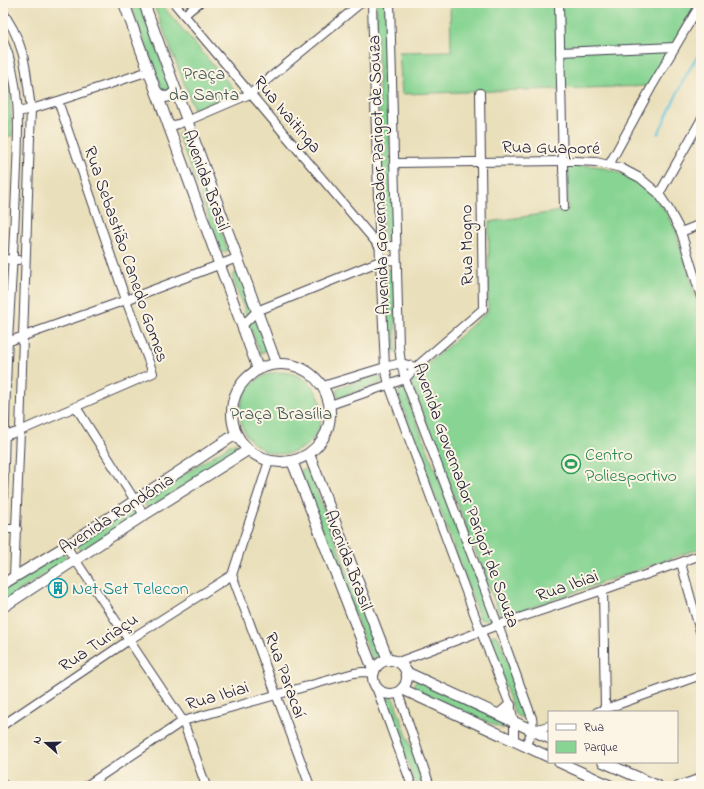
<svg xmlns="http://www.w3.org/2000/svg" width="704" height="789" font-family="'Indie Flower',sans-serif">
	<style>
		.green { fill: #87d493; stroke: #547b67 }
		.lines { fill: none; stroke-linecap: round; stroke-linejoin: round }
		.stream { stroke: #61c4df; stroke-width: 2 }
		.minor-casing { stroke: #403e4e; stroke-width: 10 }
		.major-casing { stroke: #403e4e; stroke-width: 12 }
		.minor { stroke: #fff; stroke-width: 8 }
		.major { stroke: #fff; stroke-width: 10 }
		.labels { text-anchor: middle; stroke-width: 4; stroke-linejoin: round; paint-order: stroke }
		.park-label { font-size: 18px; fill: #405755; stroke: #fcf5e5 }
		.street-label { font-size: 18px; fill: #22223b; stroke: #fcf5e5 }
		.leisure-label { font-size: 18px; fill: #27864d; stroke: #fcf5e5; text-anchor: start }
		.culture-label { font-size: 18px; fill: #0d838f; stroke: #fcf5e5; text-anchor: start }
	</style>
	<rect width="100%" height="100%" fill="#fcf5e5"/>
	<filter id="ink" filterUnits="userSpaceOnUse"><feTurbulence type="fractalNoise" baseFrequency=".025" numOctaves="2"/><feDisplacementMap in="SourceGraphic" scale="8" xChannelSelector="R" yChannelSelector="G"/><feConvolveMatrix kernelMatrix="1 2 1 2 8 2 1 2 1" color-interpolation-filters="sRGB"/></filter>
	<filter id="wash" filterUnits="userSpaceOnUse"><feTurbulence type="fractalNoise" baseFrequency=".012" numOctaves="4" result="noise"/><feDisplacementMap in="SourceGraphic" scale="16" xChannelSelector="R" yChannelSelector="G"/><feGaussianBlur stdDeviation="0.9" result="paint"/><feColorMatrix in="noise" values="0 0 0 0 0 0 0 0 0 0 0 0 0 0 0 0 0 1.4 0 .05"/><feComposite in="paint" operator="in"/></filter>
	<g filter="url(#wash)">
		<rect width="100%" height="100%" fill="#e9dfba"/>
		<g class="green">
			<polygon points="130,3 140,3 171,88 163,91"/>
			<polygon points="153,3 160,3 237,93 194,109"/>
			<path d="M376,3H386L393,241C389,243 387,243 384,240Z"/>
			<polygon points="450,3 697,3 648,86 402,94 399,52 451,51"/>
			<polygon points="3,58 9,81 12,136 3,136"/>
			<polygon points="183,131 185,132 228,250 226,252 221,252 178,134 180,132"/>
			<polygon points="567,165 596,166 615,171 634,180 646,189 655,197 666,212 676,231 701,314 701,548 501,618 410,380 488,311 489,222 568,210"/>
			<polygon points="388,269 394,270 396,352 392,354 390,353 388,351 386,272 386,270"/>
			<polygon points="236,273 238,273 267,350 262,353 260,353 232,276 233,274"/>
			<circle cx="281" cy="413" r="41"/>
			<polygon points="376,375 380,377 381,382 379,384 341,397 337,396 337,390 339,388"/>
			<path d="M402,388H404L491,616C489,622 484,621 480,619L398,394V392Z"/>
			<polygon points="235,442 239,449 150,508 146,507 145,504 145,499"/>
			<polygon points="308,468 379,656 372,660 300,471"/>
			<path d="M133,507L137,515L82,550C78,549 77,548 77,544Z"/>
			<polygon points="60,552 63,553 66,558 65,561 3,602 3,590"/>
			<polygon points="493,635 496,635 499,638 525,709 526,713 523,717 519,717 515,714 514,711 489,640 490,637"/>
			<polygon points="417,679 506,721 503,729 413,688"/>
			<polygon points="384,697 393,697 425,786 416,786"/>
		</g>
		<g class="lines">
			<polyline class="stream" points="658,134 685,77 701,50"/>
		</g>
	</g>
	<g filter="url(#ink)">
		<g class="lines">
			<g class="minor-casing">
				<g id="minor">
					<polyline points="174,3 379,246 396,246"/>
					<polyline points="372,3 380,261 385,367 389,385 481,632 510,705 514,722 514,741"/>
					<path d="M390,3L399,347L401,363L405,379L498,625L532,718C534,729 531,737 524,746"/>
					<polyline points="559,3 564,207"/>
					<polyline points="3,12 13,29 18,40 23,55 26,71 31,109 23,337 20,431 14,577"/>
					<polyline points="184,15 199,3"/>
					<path d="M3,40C23,87 18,140 16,189C14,240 11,290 8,340C5,392 5,445 3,497"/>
					<polyline points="560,52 675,47"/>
					<polyline points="18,112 31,109 58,101 149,71"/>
					<polyline points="169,127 187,121 250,94 361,3"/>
					<polyline points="394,163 563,161 576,161 596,162 621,168 640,178 659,194 668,208 681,232 701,297"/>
					<polyline points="609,165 651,88 701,3"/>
					<polyline points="659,194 701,120"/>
					<polyline points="681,232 701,224"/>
					<polyline points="3,259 18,260"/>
					<polyline points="242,326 257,311 380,261 396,260"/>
					<polyline points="4,343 126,300 237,258"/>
					<polyline points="323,386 385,367 401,363 416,367"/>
					<polyline points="330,405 405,379 416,367 483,309 480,93"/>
					<polyline points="76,407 144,515"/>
					<polyline points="5,436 20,431 153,373 126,300 58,101"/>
					<polyline points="3,529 17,529"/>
					<polyline points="66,546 183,721 206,786"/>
					<polyline points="681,563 701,635"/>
					<polyline points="232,575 310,786"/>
					<polyline points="603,590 605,709"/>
					<polyline points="398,662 498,625 603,590 701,555"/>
					<polyline points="376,687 412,786"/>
					<polyline points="398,693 430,786"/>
					<polyline points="597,712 701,675"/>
					<polyline points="3,725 129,640 232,575 269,461"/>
					<polyline points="533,730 549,726"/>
					<polyline points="3,784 5,786"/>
					<polyline points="86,786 183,721 354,673 363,672 374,673"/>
					<polyline points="678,786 701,778"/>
				</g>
			</g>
			<g class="major-casing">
				<g id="major">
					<polyline points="124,3 169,127 258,369"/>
					<polyline points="144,3 276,363"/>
					<path d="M156,91C164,99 169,99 176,90"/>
					<circle cx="281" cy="413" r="49"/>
					<polyline points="309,454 388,660"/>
					<polyline points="292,461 374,672"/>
					<polyline points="3,584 66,546 236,434"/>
					<polyline points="3,607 144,515 248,450"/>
					<circle cx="390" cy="677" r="17"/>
					<polyline points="406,672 549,738"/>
					<polyline points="402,689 549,757"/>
					<polyline points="499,714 502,712 510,705"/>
					<polyline points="559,762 611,786"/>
					<polyline points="603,762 658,786"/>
				</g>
			</g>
			<use href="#minor" class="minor"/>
			<use href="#major" class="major"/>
		</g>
	</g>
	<defs>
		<g id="stadium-ring" transform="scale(1)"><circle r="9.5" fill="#fcf5e5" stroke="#2e9e5b" stroke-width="1.5"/><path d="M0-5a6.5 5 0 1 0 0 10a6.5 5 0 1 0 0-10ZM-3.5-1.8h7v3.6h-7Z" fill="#2e9e5b"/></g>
		<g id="building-ring" transform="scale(1)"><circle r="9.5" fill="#fcf5e5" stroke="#0f9aa8" stroke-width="1.5"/><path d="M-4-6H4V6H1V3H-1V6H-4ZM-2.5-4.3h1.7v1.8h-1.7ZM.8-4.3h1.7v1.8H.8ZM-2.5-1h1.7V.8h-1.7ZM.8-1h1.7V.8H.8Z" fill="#0f9aa8"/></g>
	</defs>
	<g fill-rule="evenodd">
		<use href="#stadium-ring" x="571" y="464"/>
		<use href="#building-ring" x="58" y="588"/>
	</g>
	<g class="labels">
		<g class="park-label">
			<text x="204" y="79">Praça<tspan x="204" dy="21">da Santa</tspan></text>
			<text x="281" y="419">Praça Brasília</text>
		</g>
		<g class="street-label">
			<text transform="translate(288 114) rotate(50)" y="6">Rua Ivaitinga</text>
			<text transform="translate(551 147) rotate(1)" y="6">Rua Guaporé</text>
			<text transform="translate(378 175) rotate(-92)" y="6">Avenida Governador Parigot de Souza</text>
			<text transform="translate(207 180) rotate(70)" y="6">Avenida Brasil</text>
			<text transform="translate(466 245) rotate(-91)" y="6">Rua Mogno</text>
			<text transform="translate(127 254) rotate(71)" y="6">Rua Sebastião Canedo Gomes</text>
			<text transform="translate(467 495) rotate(70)" y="6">Avenida Governador Parigot de Souza</text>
			<text transform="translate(116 513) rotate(-33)" y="6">Avenida Rondônia</text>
			<text transform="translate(349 560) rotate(69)" y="6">Avenida Brasil</text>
			<text transform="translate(567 585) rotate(-19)" y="6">Rua Ibiai</text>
			<text transform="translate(98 642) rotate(-34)" y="6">Rua Turiaçu</text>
			<text transform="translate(286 675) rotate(70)" y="6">Rua Paracaí</text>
			<text transform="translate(217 695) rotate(-16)" y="6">Rua Ibiai</text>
		</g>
		<g class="leisure-label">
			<text x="585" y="460">Centro<tspan x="585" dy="21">Poliesportivo</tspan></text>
		</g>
		<g class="culture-label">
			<text x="72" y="594">Net Set Telecon</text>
		</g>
	</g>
	<rect width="704" height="789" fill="none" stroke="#fcf5e5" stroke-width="16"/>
	<rect x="548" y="711" width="130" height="52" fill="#fcf5e5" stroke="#a5a1a1"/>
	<rect x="556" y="724" width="20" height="6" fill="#ffffff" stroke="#a5a1a1"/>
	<text x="584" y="731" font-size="12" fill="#22223b">Rua</text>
	<rect x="556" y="741" width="20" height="12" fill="#87d493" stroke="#a5a1a1"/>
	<text x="584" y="751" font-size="12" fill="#22223b">Parque</text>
	<g transform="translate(46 743) rotate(290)" stroke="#fcf5e5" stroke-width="3" paint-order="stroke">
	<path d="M0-3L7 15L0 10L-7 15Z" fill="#22223b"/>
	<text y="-6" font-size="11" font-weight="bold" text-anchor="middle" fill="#22223b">N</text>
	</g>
</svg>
